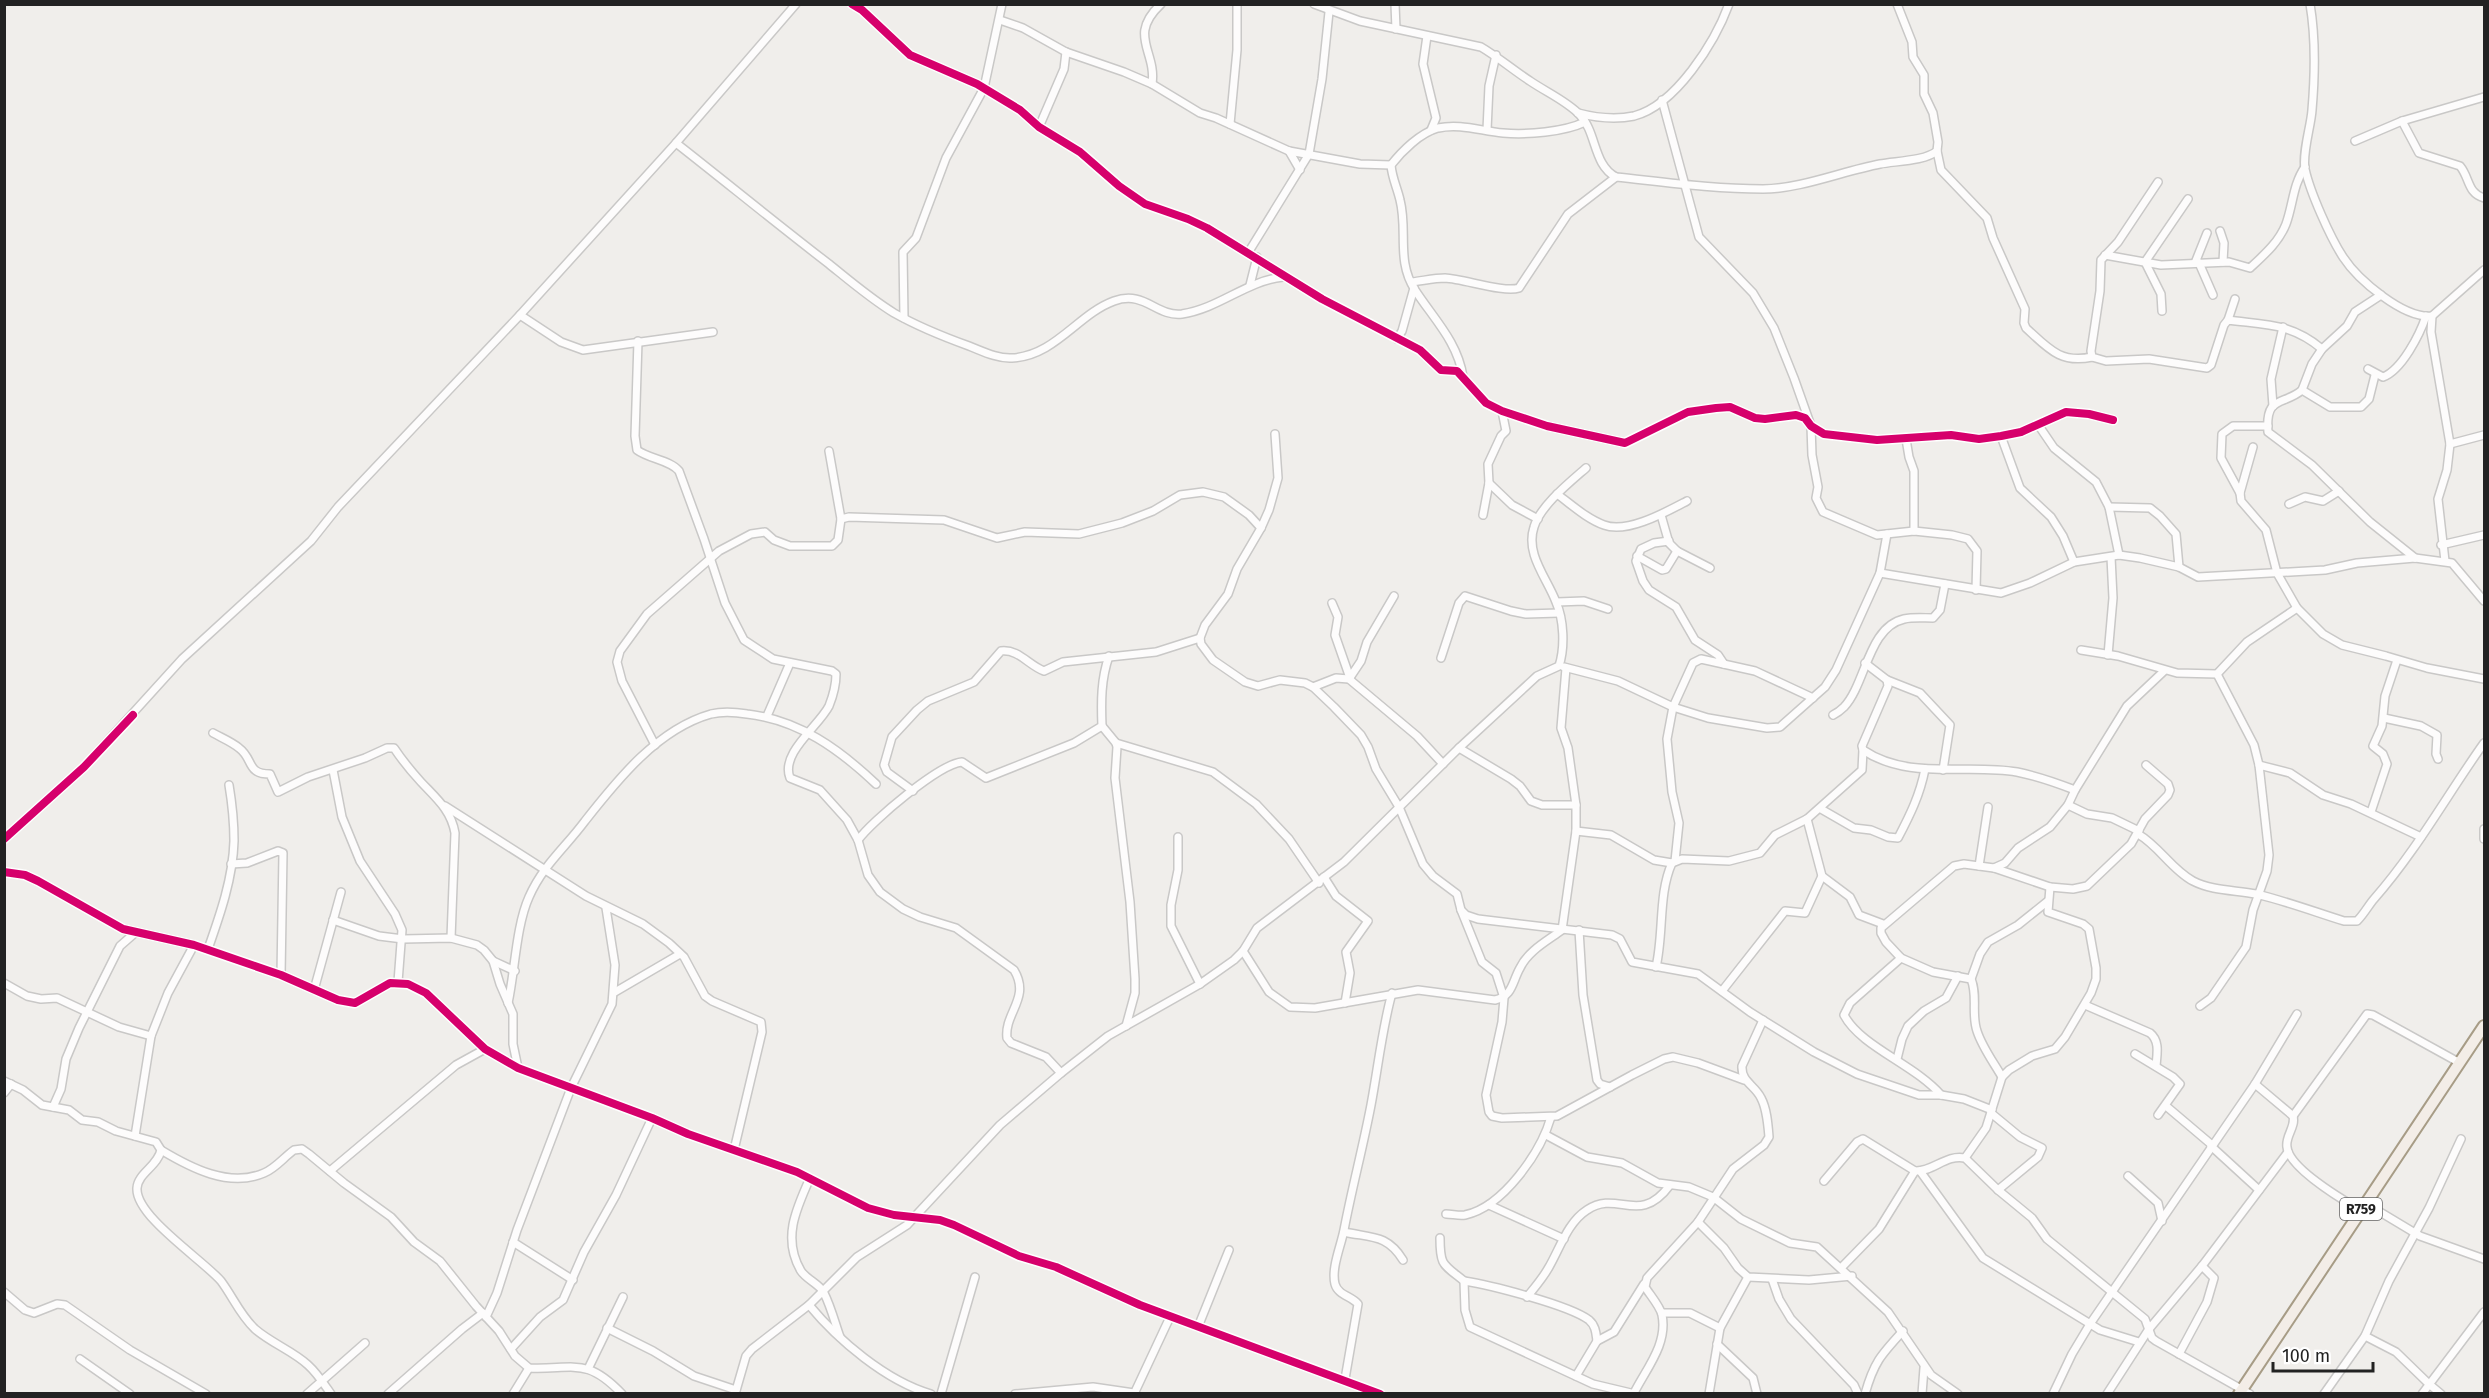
<svg xmlns="http://www.w3.org/2000/svg" width="2489" height="1398" font-family="'Fira Sans',sans-serif">
	<style>
		.lines { fill: none; stroke-linecap: round; stroke-linejoin: round }
		.street-casing { stroke: #c9c8c7; stroke-width: 10 }
		.primary-casing { stroke: #a79c86; stroke-width: 14 }
		.street { stroke: #fdfcfc; stroke-width: 7 }
		.primary { stroke: #f3ede7; stroke-width: 10 }
		.cycleway-casing { stroke: #fff; stroke-width: 11 }
		.cycleway { stroke: #d6006c; stroke-width: 8 }
		.labels { text-anchor: middle; stroke-width: 4.5; stroke-linejoin: round; paint-order: stroke }
		.shield { fill: #fff; stroke: #646464; stroke-width: 1.5 }
		.shield-label { font-size: 14px; font-weight: bold; fill: #222 }
	</style>
	<rect width="100%" height="100%" fill="#f0eeeb"/>
	<g class="lines">
		<g class="street-casing">
			<g id="street">
				<polyline points="852,4 862,10 910,55 977,84 1020,110 1039,127 1080,152 1119,186 1145,204 1188,219 1207,228 1322,299 1420,350 1441,370 1457,371 1486,403 1502,411 1547,426 1625,443 1688,412 1716,408 1730,407 1755,418 1765,419 1796,415 1805,418 1811,426 1824,434 1877,440 1951,435 1979,439 2001,436 2021,432 2066,412 2089,414 2113,420"/>
				<path d="M1314,4L1360,21L1481,47C1498,57 1513,70 1530,81C1546,92 1567,101 1580,115C1597,133 1593,165 1616,177C1664,182 1714,189 1763,189C1800,189 1843,171 1880,164C1895,161 1925,161 1937,151L1938,142L1933,113L1924,94V75L1913,57L1912,42L1897,4"/>
				<polyline points="1395,4 1396,29"/>
				<path d="M2310,4C2316,39 2315,75 2312,110C2311,126 2302,153 2305,169C2310,192 2330,237 2343,257C2358,280 2404,319 2432,316L2484,270"/>
				<polyline points="1000,20 1023,28 1066,52 1124,72 1152,84 1200,113 1216,118 1289,151 1360,164 1391,165"/>
				<polyline points="1427,36 1423,64 1436,118 1431,130"/>
				<path d="M1152,84C1157,51 1127,36 1161,4"/>
				<polyline points="1662,100 1699,237 1753,293 1774,328 1794,378 1811,426 1812,455 1818,487 1816,498 1823,512 1877,535 1914,531 1952,535 1968,539 1977,551 1976,590"/>
				<path d="M1578,113C1597,118 1615,120 1634,116C1676,105 1715,42 1729,4"/>
				<path d="M2402,121L2419,153L2460,166C2470,178 2467,193 2484,198"/>
				<polyline points="1230,124 1237,50 1237,4"/>
				<polyline points="1039,127 1064,69 1066,52"/>
				<polyline points="1487,130 1489,86 1496,55"/>
				<polyline points="2355,141 2402,121 2484,97"/>
				<path d="M676,143C727,183 777,224 829,264C850,281 871,299 894,313C917,326 944,337 969,346C982,351 998,359 1012,358C1055,356 1078,314 1114,301C1145,290 1156,317 1182,314C1220,308 1246,281 1283,277"/>
				<polyline points="1289,151 1300,170"/>
				<path d="M1937,151L1941,170L1987,218L1993,238L2025,309L2024,323L2026,328C2048,348 2060,364 2092,357"/>
				<path d="M2158,182L2118,242L2101,260L2100,291L2091,351L2092,357L2106,361L2149,359L2207,368L2211,365L2224,325L2228,320C2266,325 2291,323 2322,349"/>
				<polyline points="2220,231 2224,243 2223,262"/>
				<polyline points="1248,253 1309,154 1322,79 1329,12"/>
				<path d="M2105,255L2161,265L2229,262L2250,268C2264,255 2279,242 2286,224C2293,205 2293,184 2305,167"/>
				<polyline points="2195,263 2207,233"/>
				<polyline points="2199,263 2213,295"/>
				<path d="M1412,282C1422,281 1434,278 1445,278C1464,279 1504,293 1519,288L1568,214L1616,177"/>
				<polyline points="1250,285 1257,257"/>
				<path d="M2381,295L2355,312L2347,326L2322,349L2312,364L2302,390C2284,406 2265,394 2268,432L2312,465L2370,522L2415,558"/>
				<polyline points="2162,311 2161,294 2145,262 2188,199"/>
				<polyline points="520,315 561,342 583,350 713,332"/>
				<polyline points="2432,316 2431,332 2450,444 2447,470 2438,499 2445,561"/>
				<polyline points="904,318 903,252 916,238 946,158 984,88 1002,4"/>
				<polyline points="2228,320 2235,299"/>
				<polyline points="1397,339 1402,331 1414,288"/>
				<path d="M638,341L635,436L637,450C649,459 670,460 679,471L704,539L725,603L744,640L773,659L832,671L836,674C836,684 833,696 829,706C819,726 780,753 790,778L820,790L847,820L858,840L868,875L880,892L903,909L920,917L956,928L1014,970C1031,998 1004,1013 1007,1038L1011,1043L1046,1057L1061,1073"/>
				<path d="M2368,369L2383,377C2402,370 2420,334 2426,316"/>
				<path d="M1463,377C1458,342 1433,318 1415,290C1396,261 1408,231 1400,200C1397,187 1392,178 1391,165C1402,151 1420,133 1438,128C1460,123 1481,131 1503,133C1527,135 1564,132 1585,122"/>
				<polyline points="2302,390 2330,407 2361,407 2369,399 2375,375"/>
				<polyline points="2273,406 2271,379 2283,327"/>
				<polyline points="2039,426 2054,448 2096,482 2109,507 2119,555"/>
				<polyline points="1275,434 1278,478 1269,510 1261,528 1237,569 1228,594 1205,625 1200,638 1201,644 1213,660 1245,682 1258,686 1280,680 1305,683 1313,687 1334,707 1361,735 1368,747 1376,769 1399,807 1423,864 1433,876 1457,894 1461,910 1466,915 1478,919 1612,935 1620,939 1632,962 1698,974 1750,1012 1814,1052 1857,1074 1919,1095 1941,1095 1964,1099 1992,1110"/>
				<polyline points="2001,436 2020,488 2051,517 2063,536 2074,562"/>
				<polyline points="1906,439 1909,457 1914,471 1914,531"/>
				<polyline points="2450,444 2484,435"/>
				<polyline points="2253,447 2240,493 2241,501 2266,530 2277,573 2297,608 2323,634 2342,645 2386,656 2427,668 2484,679"/>
				<polyline points="829,451 841,519"/>
				<polyline points="1489,483 1512,505 1538,519"/>
				<polyline points="2240,493 2221,458 2222,434 2233,426 2268,426"/>
				<path d="M1557,494C1572,505 1587,519 1604,525C1627,534 1666,512 1687,501"/>
				<polyline points="2289,504 2305,497 2323,501 2339,491"/>
				<polyline points="2109,507 2150,508 2160,516 2176,534 2179,567"/>
				<polyline points="1483,515 1489,483 1488,464 1501,436 1506,431 1502,411"/>
				<polyline points="1661,515 1669,543 1677,551 1710,568"/>
				<polyline points="1669,541 1654,543 1641,549 1636,561 1643,581 1649,590 1676,607 1695,640 1718,655 1724,664"/>
				<polyline points="2441,545 2484,535"/>
				<polyline points="1637,556 1662,570 1666,569 1677,551"/>
				<polyline points="1880,573 2001,593 2030,583 2074,562 2119,555 2140,558 2179,567 2198,577 2325,570 2357,563 2415,558 2452,563 2484,601"/>
				<polyline points="1557,602 1584,601 1608,609"/>
				<polyline points="1332,603 1338,617 1335,635 1350,678"/>
				<polyline points="2081,650 2118,656 2177,673 2217,674 2247,642 2297,608"/>
				<polyline points="2108,655 2113,598 2111,557"/>
				<polyline points="1441,658 1459,603 1465,596 1511,611 1526,614 1559,613"/>
				<path d="M1865,663L1887,680L1888,686L1862,746L1863,750C1909,781 1966,763 2017,772C2037,776 2057,783 2075,790L2127,706L2164,671"/>
				<polyline points="1564,667 1618,681 1673,707 1708,718 1767,728 1780,727 1825,687 1836,670 1880,573 1887,534"/>
				<polyline points="1349,679 1361,661 1367,642 1394,596"/>
				<polyline points="1887,680 1920,693 1950,725 1943,770"/>
				<polyline points="1313,687 1336,678 1349,679 1417,736 1443,764"/>
				<path d="M1833,715C1837,713 1841,710 1844,707C1866,684 1868,627 1904,619C1913,617 1923,618 1933,618L1940,610L1945,584"/>
				<polyline points="767,716 790,663"/>
				<polyline points="2384,718 2421,726 2437,735 2436,754 2438,759"/>
				<polyline points="1102,726 1116,743 1117,747 1115,778 1130,902 1135,979 1135,993 1126,1026"/>
				<path d="M213,733C222,738 232,742 239,748C254,759 246,774 270,774L278,792L308,777L365,758L387,748H394C402,760 411,771 421,782C436,798 451,810 455,833L451,938"/>
				<polyline points="1116,743 1213,772 1256,804 1289,839 1319,883"/>
				<polyline points="655,745 622,681 617,662 620,651 647,614 719,551 751,534 765,532 774,540 790,546 832,546 838,540 841,519 849,517 944,520 997,538 1025,532 1079,534 1122,523 1153,511 1180,495 1203,492 1224,497 1249,515 1261,528"/>
				<polyline points="1459,748 1511,779 1520,786 1531,801 1542,805 1576,805"/>
				<polyline points="2259,765 2290,773 2323,795 2351,804 2421,837"/>
				<polyline points="333,770 342,817 360,861 395,914 402,930 398,982"/>
				<path d="M913,791L887,772L884,765L892,737L917,710L928,701L974,682L1001,651C1019,649 1028,665 1044,671L1063,662L1156,652L1200,638"/>
				<polyline points="2068,805 2087,814 2112,818 2139,831"/>
				<polyline points="445,806 586,896 643,924 669,943 684,957 705,996 712,1001 761,1022 762,1032 734,1150"/>
				<path d="M1821,809L1854,828L1871,830L1888,837L1898,838C1910,815 1920,795 1925,769"/>
				<polyline points="2371,812 2387,764 2383,754 2373,746 2382,726 2385,696 2397,660"/>
				<polyline points="1807,819 1822,876 1850,897 1859,915 1883,924"/>
				<polyline points="2484,829 2484,839"/>
				<polyline points="1576,831 1611,835 1654,860 1672,863"/>
				<path d="M2138,834C2159,846 2172,870 2193,881C2212,891 2236,890 2256,894C2286,901 2315,912 2344,921H2357C2364,914 2368,906 2374,899C2417,850 2447,795 2484,743"/>
				<polyline points="1178,837 1178,870 1171,905 1171,926 1200,984"/>
				<polyline points="4,839 84,767 182,659 311,541 338,507 520,315 676,143 796,4"/>
				<path d="M858,840C872,821 939,764 962,762L986,778L1074,743L1102,726C1101,701 1101,679 1109,656"/>
				<polyline points="1675,861 1679,823 1672,792 1667,739 1673,707 1693,663 1701,659 1755,671 1813,698"/>
				<polyline points="231,864 247,863 278,851 283,853 281,975"/>
				<polyline points="1979,866 1988,807"/>
				<polyline points="1994,868 2050,887 2073,889 2087,886 2131,844 2145,819 2168,795 2170,790 2168,784 2146,765"/>
				<polyline points="4,872 25,875 38,881 123,929 194,945 281,975 338,1000 355,1003 390,983 408,984 426,993 485,1049 518,1068 652,1118 688,1134 797,1172 868,1208 894,1215 940,1220 954,1225 1019,1256 1056,1267 1140,1305 1380,1394"/>
				<polyline points="1324,877 1336,896 1368,921 1346,952 1350,973 1345,1003"/>
				<polyline points="1461,910 1482,962 1496,973 1504,998 1502,1022 1486,1095 1489,1112 1492,1116 1502,1118 1557,1116 1632,1075 1664,1059 1673,1057 1698,1063 1744,1080"/>
				<polyline points="333,920 379,936 403,939 451,938 477,945 484,950 493,961 500,984 513,1014 513,1044 518,1068"/>
				<polyline points="1579,930 1583,995 1597,1080 1600,1084 1610,1087"/>
				<path d="M208,949C220,915 233,878 234,841C234,822 232,803 229,785"/>
				<path d="M1243,951L1269,992L1290,1007L1315,1008L1418,990L1495,1000C1513,996 1512,982 1520,968C1528,951 1547,941 1562,930L1576,831V805L1568,748L1561,728L1566,668"/>
				<path d="M1901,958L1850,1003L1844,1015C1861,1047 1914,1064 1941,1095"/>
				<polyline points="493,961 515,971"/>
				<path d="M1656,967C1664,933 1658,894 1672,863L1682,859L1729,861L1760,853L1775,835L1807,819L1862,770L1863,750"/>
				<polyline points="1971,979 1980,954 1988,942 2018,925 2048,901"/>
				<polyline points="4,983 27,996 41,999 57,998 119,1027 151,1036"/>
				<polyline points="314,990 341,892"/>
				<polyline points="1722,991 1785,911 1805,913 1822,876"/>
				<polyline points="615,992 680,954"/>
				<path d="M508,1003C515,971 516,926 529,897C543,865 565,848 585,821C618,779 658,729 711,714C723,711 735,712 747,714C799,720 839,749 876,784"/>
				<path d="M2085,1005L2150,1033C2160,1041 2157,1054 2156,1066"/>
				<polyline points="2200,1006 2211,998 2246,947 2253,910 2267,871 2269,855 2259,765 2254,745 2217,674"/>
				<polyline points="2135,1054 2173,1077 2180,1084 2158,1115"/>
				<polyline points="1897,1059 1902,1039 1908,1026 1924,1011 1946,998 1958,976"/>
				<path d="M2002,1077C1994,1063 1982,1047 1977,1031C1971,1014 1978,995 1971,979L1933,972L1901,958L1886,942L1881,933V928L1954,866L1964,864L1994,868L2005,863L2018,848L2050,827L2068,805L2075,790"/>
				<path d="M4,1081L23,1090L42,1105L69,1110L82,1120L98,1122L116,1131L156,1142L161,1150C158,1166 138,1173 137,1188C135,1216 203,1260 221,1281C233,1297 240,1315 255,1329C271,1343 293,1351 308,1365C317,1373 324,1384 331,1394"/>
				<path d="M2255,1084L2293,1116C2296,1127 2285,1136 2287,1147C2289,1168 2343,1200 2360,1210"/>
				<polyline points="4,1093 11,1084"/>
				<polyline points="2166,1106 2212,1145"/>
				<polyline points="53,1107 61,1089 66,1059 79,1028 120,946 136,932"/>
				<polyline points="1991,1113 2020,1137 2042,1148 2038,1157 1998,1190"/>
				<polyline points="2293,1116 2367,1014 2373,1015 2460,1063"/>
				<polyline points="1546,1135 1587,1157 1622,1163 1658,1183 1689,1187 1713,1197 1741,1219 1790,1243 1817,1247 1888,1312 1931,1375 1958,1394"/>
				<polyline points="135,1136 151,1036 168,993 194,945"/>
				<polyline points="2211,1146 2259,1190"/>
				<path d="M161,1150C191,1168 229,1188 264,1173C276,1168 284,1157 294,1150L302,1149L309,1154L344,1183L391,1217L414,1242L440,1261L476,1306L499,1331L515,1356L529,1368C573,1370 586,1356 622,1394"/>
				<polyline points="1965,1158 1986,1128 2002,1077 2009,1070 2032,1056 2055,1049 2065,1037 2091,993 2096,979 2096,968 2089,929 2083,924 2048,912 2050,887"/>
				<polyline points="330,1171 456,1065 485,1049"/>
				<polyline points="1920,1171 1983,1258 2100,1330 2139,1342"/>
				<polyline points="2128,1176 2158,1203 2162,1221"/>
				<path d="M810,1178C796,1209 782,1239 801,1271C807,1280 820,1284 824,1293C831,1307 835,1323 840,1337"/>
				<path d="M1824,1181L1857,1142L1863,1139L1915,1171C1933,1172 1946,1154 1965,1158L1998,1190L2032,1218L2047,1239L2145,1319L2152,1338L2156,1341L2250,1394"/>
				<polyline points="2365,1203 2420,1236 2484,1259"/>
				<polyline points="1489,1205 1564,1239"/>
				<path d="M1446,1214C1452,1214 1459,1216 1465,1215C1503,1207 1541,1152 1551,1117"/>
				<polyline points="1698,1222 1724,1248 1738,1268 1748,1277 1809,1280 1852,1276"/>
				<path d="M1344,1232C1371,1238 1387,1234 1403,1260"/>
				<path d="M1440,1238C1440,1266 1443,1264 1464,1281L1465,1310L1470,1327L1593,1384L1635,1394"/>
				<polyline points="513,1242 573,1280"/>
				<polyline points="1841,1268 1879,1229 1915,1171"/>
				<polyline points="1772,1279 1779,1299 1791,1319 1854,1385 1858,1394"/>
				<path d="M1464,1281C1490,1285 1569,1305 1589,1320C1596,1326 1596,1334 1597,1341L1576,1376"/>
				<polyline points="4,1292 25,1310 34,1313 57,1304 65,1305 130,1350 206,1394"/>
				<path d="M1527,1297C1535,1287 1543,1278 1549,1267C1560,1248 1568,1222 1587,1210C1618,1189 1639,1227 1670,1185"/>
				<path d="M809,1305C838,1340 886,1381 931,1394"/>
				<polyline points="1662,1313 1690,1313 1720,1328"/>
				<polyline points="486,1317 497,1293 517,1230 571,1088 612,1004 615,965 606,908"/>
				<polyline points="1198,1327 1229,1250"/>
				<polyline points="607,1328 653,1351 694,1376 736,1390"/>
				<polyline points="2365,1336 2396,1352 2429,1384 2441,1394"/>
				<polyline points="1597,1341 1614,1332 1644,1284"/>
				<polyline points="1717,1344 1753,1378 1757,1394"/>
				<polyline points="511,1349 540,1317 563,1300 584,1252 616,1195 652,1118"/>
				<polyline points="2179,1354 2207,1302 2214,1278 2202,1266"/>
				<polyline points="80,1359 130,1394"/>
				<polyline points="588,1369 623,1297"/>
				<path d="M1345,1379L1358,1304C1351,1296 1338,1295 1335,1284C1331,1268 1341,1246 1344,1230C1352,1188 1363,1147 1371,1105C1378,1068 1382,1029 1392,993"/>
				<path d="M1634,1393C1646,1369 1668,1344 1662,1315C1660,1306 1650,1295 1645,1287L1647,1278L1698,1222L1733,1169L1764,1145L1769,1137C1768,1125 1767,1109 1761,1098C1755,1085 1741,1082 1742,1066L1763,1020"/>
				<polyline points="307,1394 365,1343"/>
				<polyline points="388,1394 462,1329 483,1313"/>
				<polyline points="513,1394 529,1368"/>
				<path d="M735,1394L746,1356L752,1349L809,1305L857,1257L907,1225L1000,1125L1061,1073L1108,1036L1200,984L1234,960L1243,951L1257,928L1344,862L1459,748L1537,676L1559,666C1565,647 1564,620 1556,602C1547,578 1525,554 1534,527C1540,506 1570,482 1586,468"/>
				<polyline points="941,1394 975,1277"/>
				<polyline points="1015,1394 1093,1387 1134,1393"/>
				<polyline points="1134,1394 1170,1317"/>
				<polyline points="1709,1394 1720,1328 1748,1277"/>
				<path d="M1865,1394C1874,1362 1881,1355 1903,1331"/>
				<polyline points="1922,1394 1924,1368"/>
				<polyline points="2053,1394 2072,1354 2090,1324 2255,1084 2297,1014"/>
				<polyline points="2107,1394 2149,1329 2202,1266 2288,1152"/>
				<polyline points="2324,1394 2365,1336 2389,1281 2429,1208 2461,1139"/>
				<polyline points="2422,1394 2484,1312"/>
			</g>
		</g>
		<g class="primary-casing">
			<polyline id="primary" points="2239,1394 2484,1026"/>
		</g>
		<use href="#street" class="street"/>
		<use href="#primary" class="primary"/>
		<g class="cycleway-casing">
			<g id="cycleway">
				<polyline points="852,4 862,10 910,55 977,84 1020,110 1039,127 1080,152 1119,186 1145,204 1188,219 1207,228 1322,299 1420,350 1441,370 1457,371 1486,403 1502,411 1547,426 1625,443 1688,412 1716,408 1730,407 1755,418 1765,419 1796,415 1805,418 1811,426 1824,434 1877,440 1951,435 1979,439 2001,436 2021,432 2066,412 2089,414 2113,420"/>
				<polyline points="4,839 84,767 133,715"/>
				<polyline points="4,872 25,875 38,881 123,929 194,945 281,975 338,1000 355,1003 390,983 408,984 426,993 485,1049 518,1068 652,1118 688,1134 797,1172 868,1208 894,1215 940,1220 954,1225 1019,1256 1056,1267 1140,1305 1380,1394"/>
			</g>
		</g>
		<use href="#cycleway" class="cycleway"/>
	</g>
	<g class="labels">
		<rect class="shield" x="2340" y="1198" width="42" height="22" rx="4.5"/>
		<g class="shield-label">
			<text x="2361" y="1214">R759</text>
		</g>
	</g>
	<rect width="2489" height="1398" fill="none" stroke="#222222" stroke-width="12"/>
	<path d="M2273 1362v9h100v-9" fill="none" stroke="#222222" stroke-width="3"/>
	<text x="2282" y="1362" font-size="18" fill="#222222" stroke="#ffffff" stroke-width="4.5" paint-order="stroke">100 m</text>
</svg>
